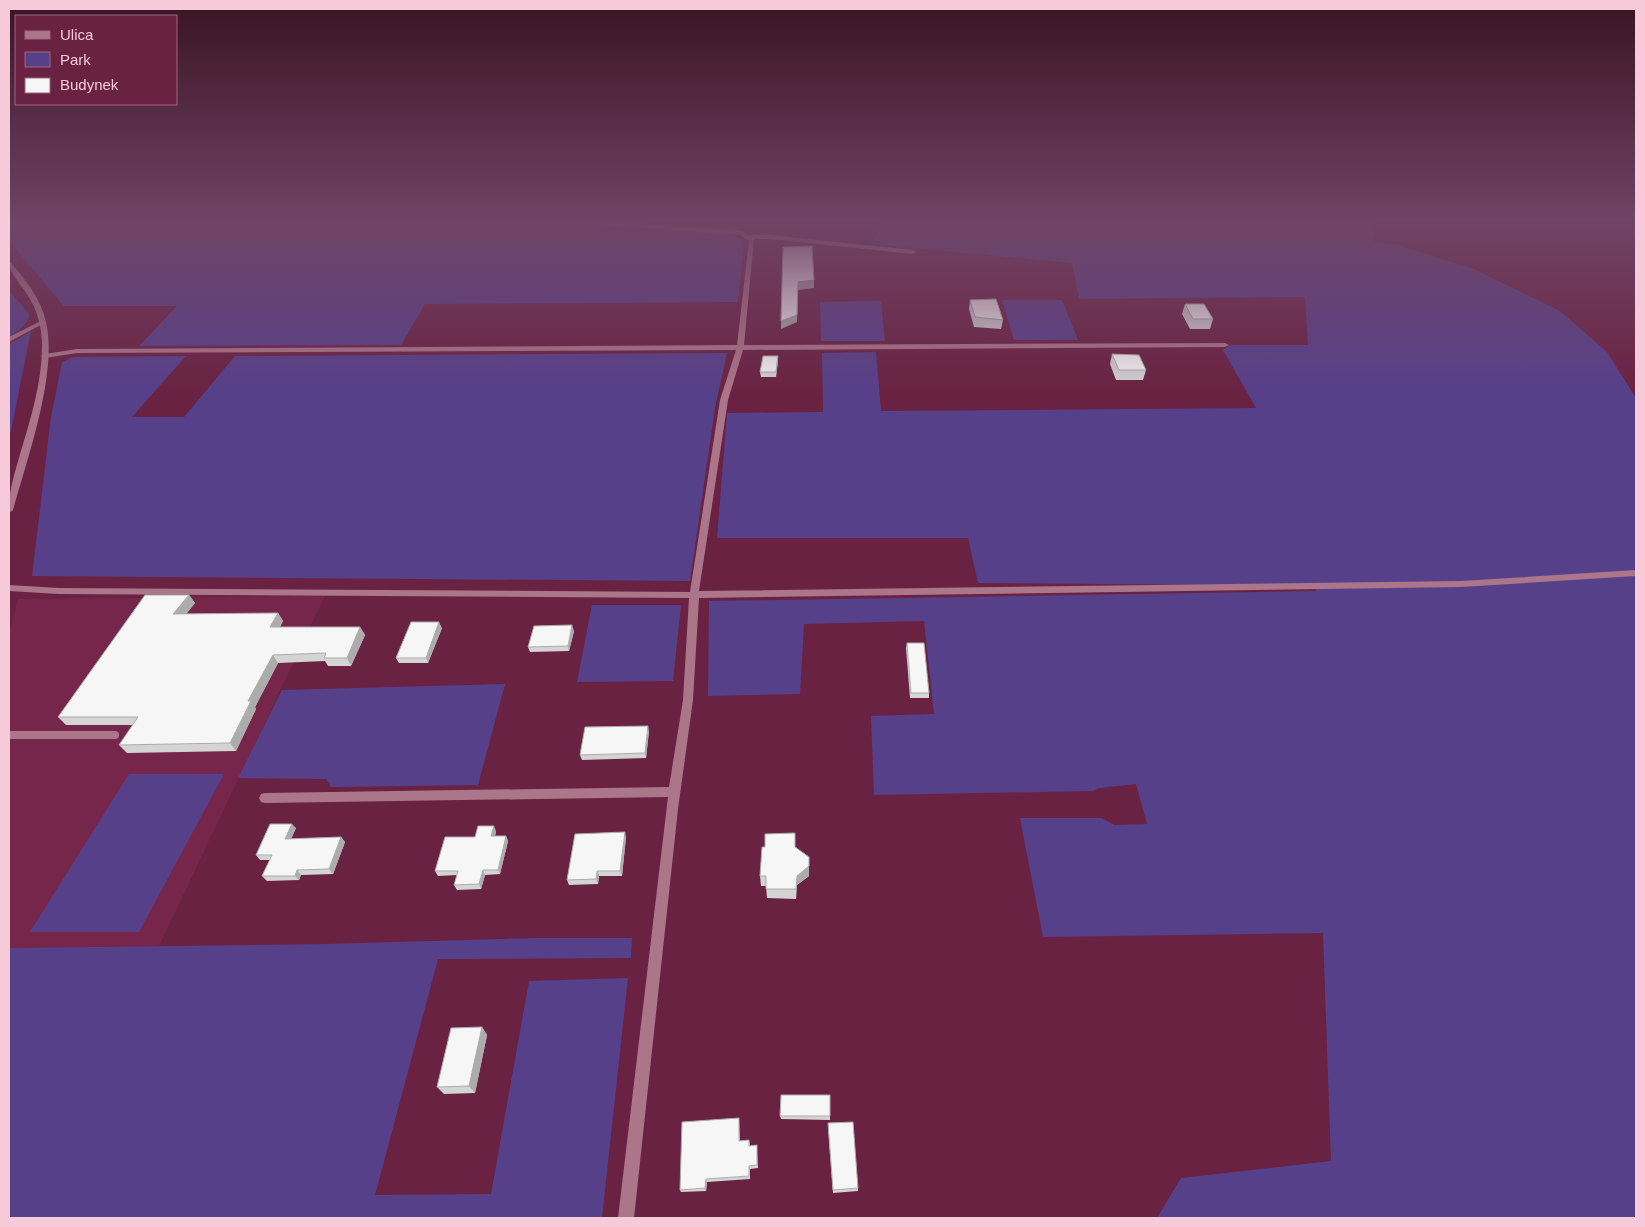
<svg xmlns="http://www.w3.org/2000/svg" width="1645" height="1227" font-family="Arial,sans-serif">
	<style>
		.built { fill: #77264b }
		.green { fill: #57408a }
		.lines { fill: none; stroke-linecap: round; stroke-linejoin: round }
		.service { stroke: #ac768a; stroke-width: 8 }
		.minor { fill: #ac768a; fill-rule: evenodd }
		.tertiary { fill: #ac768a; fill-rule: evenodd }
		.wall { fill: #d4d4d4 }
		.shaded-wall { fill: #acacac }
		.building { fill: #f6f6f6; stroke: #acacac }
	</style>
	<rect width="100%" height="100%" fill="#6a2242"/>
	<polygon class="built" points="325,596 159,946 9,948 9,634 18,599"/>
	<g class="green">
		<polygon points="9,222 560,222 729,233 744,241 738,302 425,304 401,345 139,346 177,306 64,306 9,241"/>
		<polygon points="884,222 1371,222 1374,241 1398,245 1474,269 1560,311 1607,352 1636,398 1636,1218 1157,1218 1181,1178 1331,1161 1323,933 1043,937 1020,818 1102,818 1114,825 1147,824 1136,784 1099,788 1093,791 874,795 871,716 934,714 924,621 804,624 800,694 708,696 709,601 1316,591 1315,586 978,583 968,538 717,538 727,413 823,412 822,353 876,352 881,411 1256,408 1223,350 1230,345 1308,345 1305,297 1079,299 1072,263 870,244"/>
		<path d="M9,290L29,314C29,324 17,332 9,337Z"/>
		<polygon points="1002,300 1062,300 1078,340 1014,340"/>
		<polygon points="881,301 885,341 821,341 820,302"/>
		<polygon points="31,331 12,426 9,437 9,344"/>
		<polygon points="727,353 715,408 690,581 32,576 51,417 62,362 73,357 186,356 132,417 184,417 235,356"/>
		<polygon points="592,605 681,605 673,681 577,682"/>
		<polygon points="505,684 478,785 331,787 326,779 238,778 282,690"/>
		<polygon points="129,774 224,774 139,932 30,932"/>
		<polygon points="536,938 632,938 631,958 438,959 375,1195 491,1194 529,981 628,978 602,1218 9,1218 9,948 328,944"/>
	</g>
	<g class="lines">
		<polyline class="service" points="9,735 115,735"/>
		<g class="minor">
			<polygon points="586,222 617,222 723,229 742,231 749,235 770,235 913,250 916,252 913,254 770,239 754,239 744,345 1225,343 1229,345 1225,347 743,350 728,400 699,591 1461,581 1636,570 1636,576 1461,587 699,598 693,700 678,809 634,1218 618,1218 668,797 265,803 261,802 259,798 261,794 265,793 669,787 683,700 689,598 59,594 9,591 9,585 59,588 690,592 720,400 736,350 77,353 45,358 41,356 45,354 77,349 737,345 749,241 740,235 589,224"/>
			<polygon points="41,321 46,322 9,342 9,337"/>
		</g>
		<path class="tertiary" d="M9,262L11,263C26,280 41,299 46,322C58,373 27,459 13,510L9,513C8,492 15,473 20,454C31,418 43,379 42,341C41,327 38,313 31,301C26,290 8,272 9,262Z"/>
	</g>
	<g class="wall">
		<polygon points="970,300 1003,320 1001,329 974,327 969,309"/>
		<polygon points="1185,304 1213,319 1210,329 1190,329 1182,314"/>
		<polygon points="1112,354 1146,370 1143,380 1116,380 1110,364"/>
		<polygon points="778,361 776,377 761,377 760,372"/>
		<polygon points="189,595 195,603 186,614 278,613 283,621 280,627 360,627 365,635 351,666 328,666 325,661 278,663 255,707 256,709 236,751 127,753 119,745 133,725 66,725 58,717"/>
		<polygon points="442,628 428,663 399,663 396,658"/>
		<polygon points="574,631 569,651 530,652 528,647"/>
		<polygon points="907,643 929,693 929,698 910,698 906,648"/>
		<polygon points="649,731 646,758 582,760 580,755"/>
		<polygon points="296,828 291,839 341,837 345,842 333,874 301,875 299,880 267,881 262,876 270,860 260,860 256,855"/>
		<polygon points="496,831 495,836 506,836 508,841 500,874 485,875 481,889 457,890 454,885 457,875 438,876 435,871 475,837"/>
		<polygon points="626,837 622,876 599,876 598,884 569,885 567,880"/>
		<polygon points="796,847 809,867 809,876 797,885 796,899 767,898 766,886 761,886 760,876"/>
		<polygon points="482,1027 487,1035 475,1093 444,1094 437,1087"/>
		<polygon points="830,1095 830,1120 781,1119 780,1116"/>
		<polygon points="739,1121 740,1141 749,1140 750,1146 757,1149 758,1168 750,1169 750,1179 707,1182 706,1191 681,1192 680,1190"/>
		<polygon points="828,1126 858,1188 858,1191 833,1193"/>
	</g>
	<g class="shaded-wall">
		<polygon points="814,280 814,288 798,290 797,322 781,329 781,321 798,282"/>
		<polygon points="778,356 778,361 776,377 776,372"/>
		<polygon points="189,595 195,603 179,623 173,614"/>
		<polygon points="278,613 283,621 275,635 270,627"/>
		<polygon points="439,622 442,628 428,663 426,658"/>
		<polygon points="572,625 574,631 569,651 568,646"/>
		<polygon points="360,627 365,635 351,666 347,658"/>
		<polygon points="273,655 278,663 255,707 256,709 236,751 230,743 248,701"/>
		<polygon points="648,726 649,731 646,758 645,753"/>
		<polygon points="292,824 296,828 289,844 285,839"/>
		<polygon points="494,826 496,831 494,841 491,836"/>
		<polygon points="625,832 626,837 622,876 620,871"/>
		<polygon points="506,836 508,841 500,874 498,870"/>
		<polygon points="341,837 345,842 333,874 329,869"/>
		<polygon points="809,857 809,876 797,885 796,899 797,876"/>
		<polygon points="297,870 301,875 299,880 295,876"/>
		<polygon points="483,870 485,875 481,889 479,884"/>
		<polygon points="597,871 599,876 598,884 596,879"/>
		<polygon points="482,1027 487,1035 475,1093 469,1086"/>
		<polygon points="706,1179 707,1182 706,1191 705,1188"/>
	</g>
	<g class="building">
		<polygon points="812,246 814,280 798,282 797,315 781,321 783,247"/>
		<polygon points="996,299 1003,320 975,317 970,300"/>
		<polygon points="1185,304 1204,304 1213,319 1193,319"/>
		<polygon points="1112,354 1139,355 1146,370 1119,370"/>
		<polygon points="763,356 778,356 776,372 760,372"/>
		<polygon points="145,595 189,595 173,614 278,613 270,627 360,627 347,658 324,658 326,653 273,655 248,701 251,701 230,743 119,745 138,717 58,717"/>
		<polygon points="411,622 439,622 426,658 396,658"/>
		<polygon points="572,625 568,646 528,647 534,626"/>
		<polygon points="907,643 924,643 929,693 911,693"/>
		<polygon points="648,726 645,753 580,755 585,727"/>
		<polygon points="270,824 292,824 285,839 341,837 329,869 297,870 295,876 262,876 272,855 256,855"/>
		<polygon points="478,826 494,826 491,836 506,836 498,870 483,870 479,884 454,885 458,871 435,871 445,837 475,837"/>
		<polygon points="625,832 620,871 597,871 596,879 567,880 575,834"/>
		<polygon points="795,833 795,847 809,857 809,866 797,876 796,889 766,889 766,876 760,876 762,847 765,847 765,834"/>
		<polygon points="482,1027 469,1086 437,1087 451,1028"/>
		<polygon points="781,1095 830,1095 830,1116 780,1116"/>
		<polygon points="739,1118 739,1141 749,1140 749,1146 757,1145 757,1165 749,1166 749,1176 706,1179 705,1188 680,1190 682,1122"/>
		<polygon points="853,1122 858,1188 833,1190 828,1123"/>
	</g>
	<linearGradient id="sky" x2="0" y2="1"><stop stop-color="#3a1324"/><stop offset="0.56" stop-color="#704465"/><stop offset="1" stop-color="#704465" stop-opacity="0"/></linearGradient>
	<rect width="1645" height="394" fill="url(#sky)"/>
	<rect width="1645" height="1227" fill="none" stroke="#f7cad9" stroke-width="20"/>
	<rect x="15" y="15" width="162" height="90" fill="#6a2242" stroke="#a2657e"/>
	<rect x="25" y="31" width="25" height="8" fill="#ac768a" stroke="#a2657e"/>
	<text x="60" y="40" font-size="15" fill="#f7cad9">Ulica</text>
	<rect x="25" y="52" width="25" height="15" fill="#57408a" stroke="#a2657e"/>
	<text x="60" y="65" font-size="15" fill="#f7cad9">Park</text>
	<rect x="25" y="78" width="25" height="15" fill="#f6f6f6" stroke="#a2657e"/>
	<text x="60" y="90" font-size="15" fill="#f7cad9">Budynek</text>
</svg>
